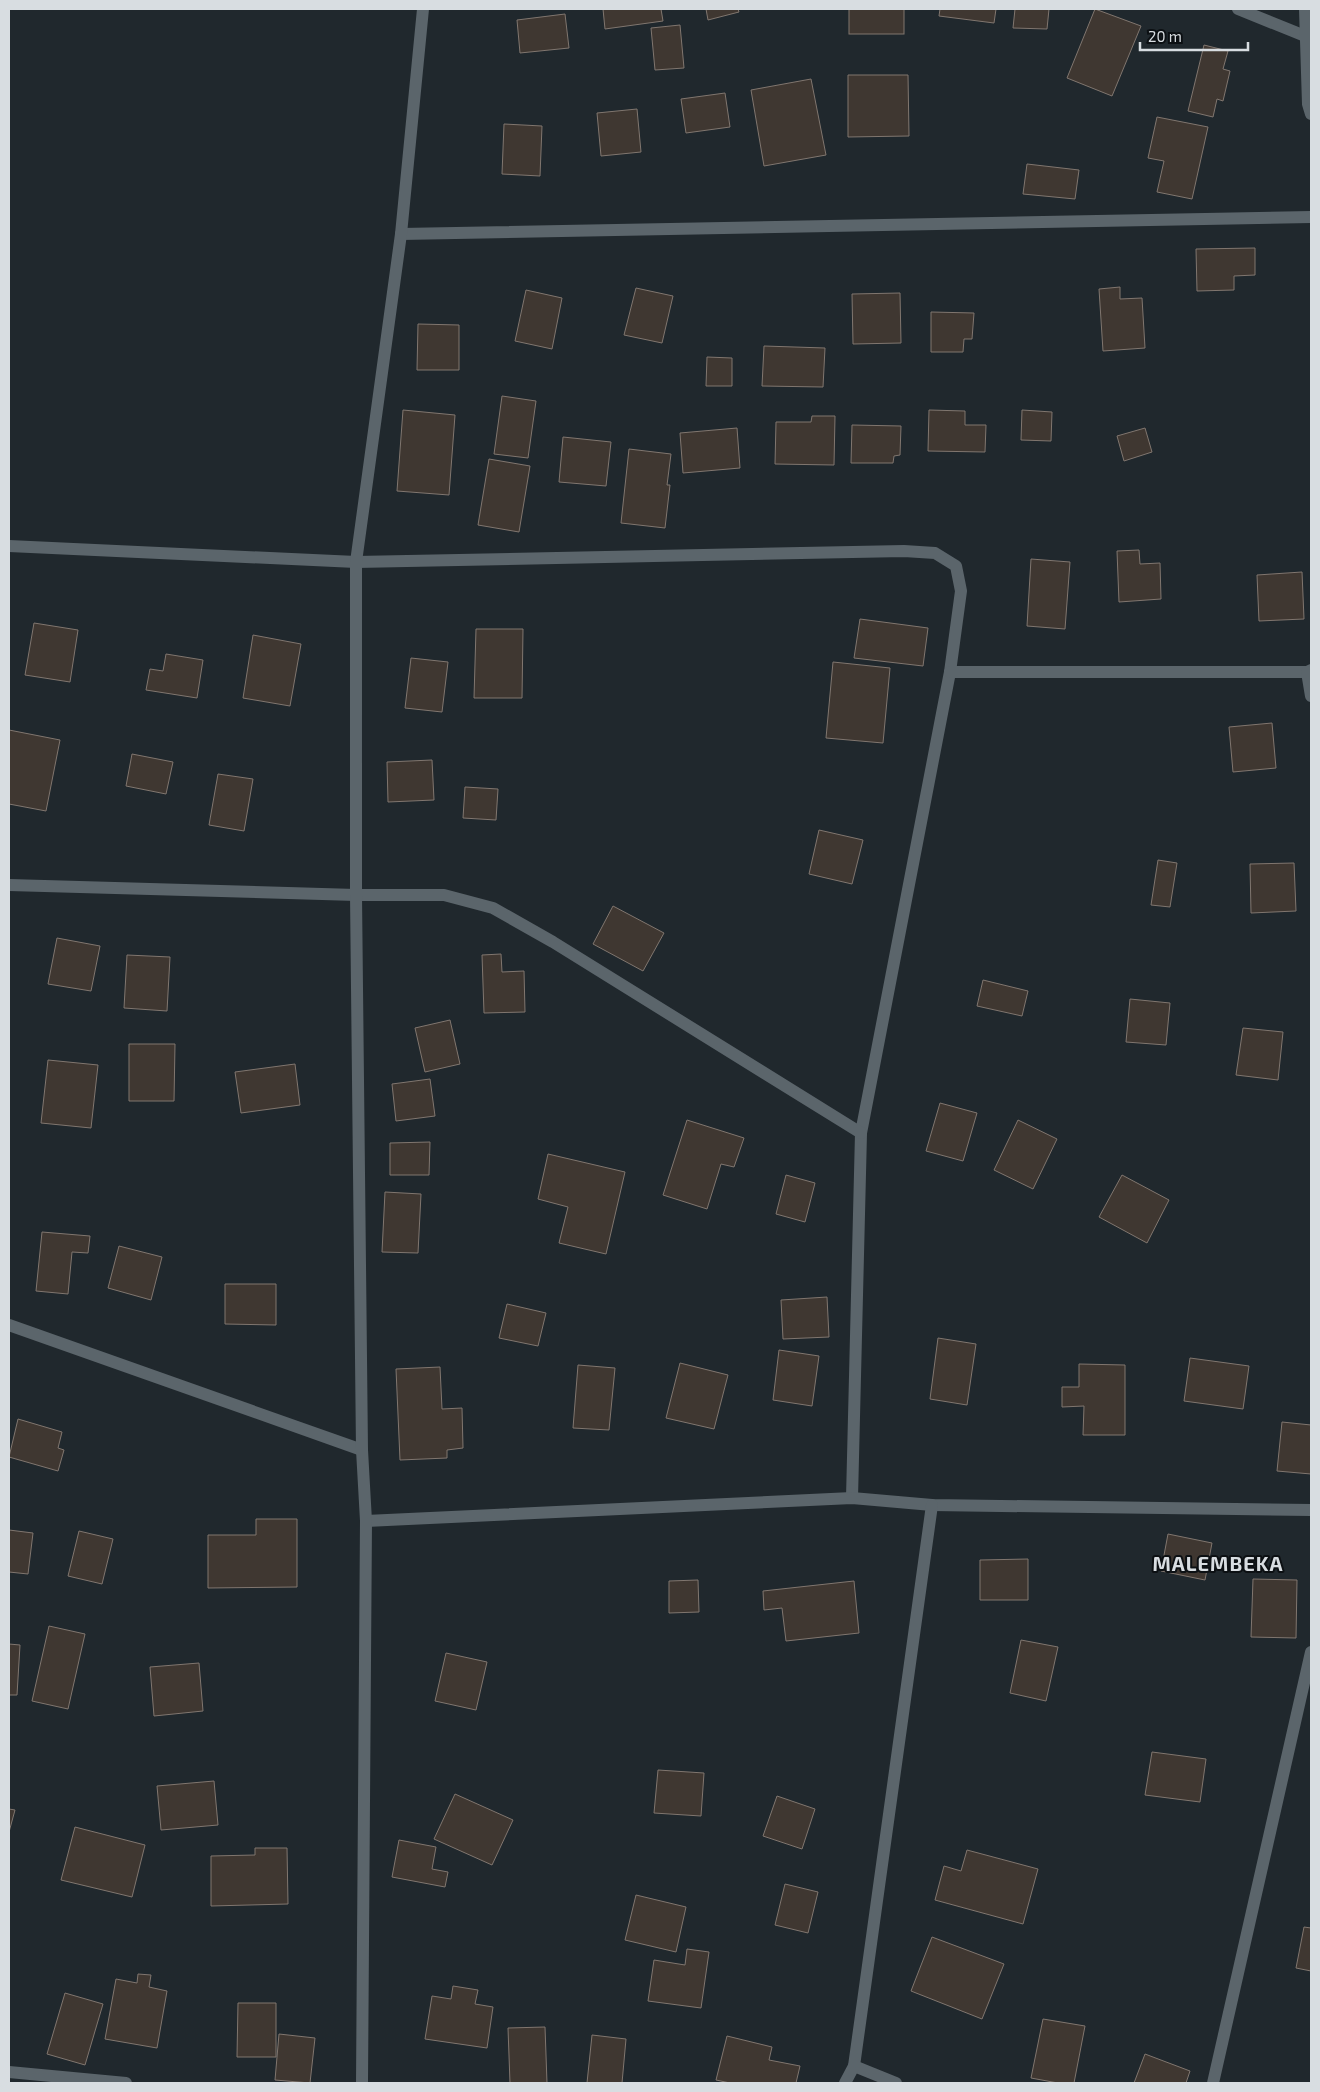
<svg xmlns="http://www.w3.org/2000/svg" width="1320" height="2092" font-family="'Exo 2',sans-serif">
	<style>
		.building { fill: #3f3731; stroke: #80766f }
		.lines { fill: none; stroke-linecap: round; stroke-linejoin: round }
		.minor { stroke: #5b656b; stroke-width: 12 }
		.labels { text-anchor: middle; stroke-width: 4; stroke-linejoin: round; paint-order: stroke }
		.district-label { font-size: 20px; font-weight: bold; letter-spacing: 1px; fill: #d8dde1; stroke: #0c1013 }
	</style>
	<rect width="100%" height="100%" fill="#20282d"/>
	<g class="building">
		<polygon points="603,9 661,9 663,21 605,29"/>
		<polygon points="706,9 738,9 739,12 708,20"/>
		<rect x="849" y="9" width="55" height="25"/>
		<polygon points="940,9 996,9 994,23 939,16"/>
		<polygon points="1015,9 1049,9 1047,29 1013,28"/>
		<polygon points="1095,9 1141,26 1112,96 1067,78"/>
		<polygon points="565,14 569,48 520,53 517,20"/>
		<polygon points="680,25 684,68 655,70 651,28"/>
		<polygon points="1204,45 1228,51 1223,69 1230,71 1223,101 1217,99 1213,117 1188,111"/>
		<polygon points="848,75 908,75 909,136 848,137"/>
		<polygon points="811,79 826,155 764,166 751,90"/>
		<polygon points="725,93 730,127 686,133 681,99"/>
		<polygon points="637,109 641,152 601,156 597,113"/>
		<polygon points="1157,117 1208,127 1192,199 1157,192 1164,161 1148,158"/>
		<polygon points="504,124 542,126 540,176 502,174"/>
		<polygon points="1027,164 1079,170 1075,199 1023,194"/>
		<polygon points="1255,248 1255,275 1234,276 1234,290 1197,291 1196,249"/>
		<polygon points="1120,287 1120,299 1142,298 1145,348 1103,351 1099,289"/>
		<polygon points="636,288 673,296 662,343 624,335"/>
		<polygon points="526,290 562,298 552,349 515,341"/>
		<polygon points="900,293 901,343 853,344 852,294"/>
		<polygon points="931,312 974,313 972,339 964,339 963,352 931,352"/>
		<polygon points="418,324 459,325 459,370 417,370"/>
		<polygon points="764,346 825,348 823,387 762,386"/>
		<polygon points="707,357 732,358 732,386 706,386"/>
		<polygon points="502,396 536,401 528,458 494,454"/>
		<polygon points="403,410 455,415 449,495 397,491"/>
		<polygon points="929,410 965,411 965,425 986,425 985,452 928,451"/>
		<polygon points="1022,410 1052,412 1051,441 1021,440"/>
		<polygon points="812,416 835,416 834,465 775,464 776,422 811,422"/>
		<polygon points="852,425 901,426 900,455 894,456 893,463 851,463"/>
		<polygon points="737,428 740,468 683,473 680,433"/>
		<polygon points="1145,428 1152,452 1124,461 1117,436"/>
		<polygon points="563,437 611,442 606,486 559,482"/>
		<polygon points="629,449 671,454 667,485 670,485 665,528 621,523"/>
		<polygon points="489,459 530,466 519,532 478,525"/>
		<polygon points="1139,550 1140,564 1160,563 1161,599 1119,602 1117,551"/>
		<polygon points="1031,559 1070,562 1065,629 1027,626"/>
		<polygon points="1302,572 1304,619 1259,621 1257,575"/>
		<polygon points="860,619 928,628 923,666 854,658"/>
		<polygon points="34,623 78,630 70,682 25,675"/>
		<polygon points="476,629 523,629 522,698 474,698"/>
		<polygon points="253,635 301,644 290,706 243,698"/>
		<polygon points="166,654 203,660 197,698 146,690 150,669 163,671"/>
		<polygon points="411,658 448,662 442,712 405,708"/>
		<polygon points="833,662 890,668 883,743 826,738"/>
		<polygon points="1272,723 1276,768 1233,772 1229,727"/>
		<polygon points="9,730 60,740 46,811 9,804"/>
		<polygon points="132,754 173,762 166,794 126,786"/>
		<polygon points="432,760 434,800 388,802 387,762"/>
		<polygon points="218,774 253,779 244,831 209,825"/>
		<polygon points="465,787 498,789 496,820 463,818"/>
		<polygon points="819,830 863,840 852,884 809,874"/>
		<polygon points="1158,860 1177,863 1170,907 1151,905"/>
		<polygon points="1294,863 1296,911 1251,913 1250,864"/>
		<polygon points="613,906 664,933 643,971 593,944"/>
		<polygon points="57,938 100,946 91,991 48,984"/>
		<polygon points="501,954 502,972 524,971 525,1012 484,1013 482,955"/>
		<polygon points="127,955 170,957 167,1011 124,1008"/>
		<polygon points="983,980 1028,991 1022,1016 977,1006"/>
		<polygon points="1130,999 1170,1003 1166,1045 1126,1042"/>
		<polygon points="450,1020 460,1064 425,1072 415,1028"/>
		<polygon points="1243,1028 1283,1032 1278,1080 1236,1075"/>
		<polygon points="129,1044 175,1044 174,1101 129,1101"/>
		<polygon points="48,1060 98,1065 91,1128 41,1123"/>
		<polygon points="295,1064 300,1105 241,1113 235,1072"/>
		<polygon points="430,1079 435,1116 396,1121 392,1084"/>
		<polygon points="940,1103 977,1113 963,1161 926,1151"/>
		<polygon points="687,1120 744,1138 734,1167 721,1164 707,1209 663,1195"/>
		<polygon points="1018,1120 1057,1139 1033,1189 994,1170"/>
		<polygon points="430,1142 429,1175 390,1175 390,1143"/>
		<polygon points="548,1154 625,1172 606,1254 559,1243 568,1207 538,1199"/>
		<polygon points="786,1175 815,1183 805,1222 776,1214"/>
		<polygon points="1122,1175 1169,1200 1147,1243 1099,1217"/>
		<polygon points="385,1192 421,1194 418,1253 382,1252"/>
		<polygon points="42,1232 90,1236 88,1253 72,1252 68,1294 36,1291"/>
		<polygon points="119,1246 162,1257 151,1300 108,1288"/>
		<polygon points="225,1284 276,1284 276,1325 225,1324"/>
		<polygon points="827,1297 829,1337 783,1339 781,1300"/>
		<polygon points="507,1304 546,1313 538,1346 499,1338"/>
		<polygon points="938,1338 976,1344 967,1405 930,1399"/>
		<polygon points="779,1350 819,1356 812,1406 773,1400"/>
		<polygon points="1190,1358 1249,1366 1243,1409 1184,1401"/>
		<polygon points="680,1363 728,1375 714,1429 666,1418"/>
		<polygon points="1079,1364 1125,1365 1125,1435 1083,1435 1084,1406 1062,1407 1062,1387 1079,1387"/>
		<polygon points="578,1365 615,1368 609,1430 573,1428"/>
		<polygon points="440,1367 442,1409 462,1408 463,1448 447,1450 447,1458 400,1460 396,1369"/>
		<polygon points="18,1419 62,1432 58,1448 64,1450 58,1471 9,1457"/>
		<polygon points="1282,1422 1311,1425 1311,1474 1277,1471"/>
		<polygon points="256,1519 297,1519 297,1587 208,1588 208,1535 256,1535"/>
		<polygon points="9,1530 33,1533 28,1574 9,1572"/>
		<polygon points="79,1531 113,1539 102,1584 68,1576"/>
		<polygon points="1168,1534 1212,1543 1205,1580 1161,1571"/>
		<polygon points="1028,1559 1028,1600 980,1600 980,1560"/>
		<polygon points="1253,1579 1297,1580 1296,1638 1251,1637"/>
		<polygon points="698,1580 699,1612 669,1613 669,1581"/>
		<polygon points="854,1581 859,1633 786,1641 782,1608 764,1610 763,1591"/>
		<polygon points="49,1626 85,1634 68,1709 32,1701"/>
		<polygon points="1021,1640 1058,1647 1046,1701 1010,1693"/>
		<polygon points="9,1644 20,1645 17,1695 9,1695"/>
		<polygon points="446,1653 487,1662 476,1710 435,1701"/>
		<polygon points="199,1663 203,1711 154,1716 150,1667"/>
		<polygon points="1152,1752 1206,1759 1200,1802 1145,1795"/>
		<polygon points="658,1770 704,1773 701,1816 654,1813"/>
		<polygon points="214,1781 218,1825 161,1830 157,1786"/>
		<polygon points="455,1794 513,1820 492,1865 434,1839"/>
		<polygon points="777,1796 815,1809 802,1849 763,1836"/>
		<polygon points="9,1809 15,1810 9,1832"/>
		<polygon points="75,1827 145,1845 132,1897 61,1880"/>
		<polygon points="399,1840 436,1847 432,1869 448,1872 445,1887 392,1877"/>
		<polygon points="255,1848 287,1848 288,1904 211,1906 211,1856 255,1855"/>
		<polygon points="967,1850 1038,1869 1023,1924 935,1900 944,1866 961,1871"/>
		<polygon points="785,1884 818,1892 808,1933 775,1925"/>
		<polygon points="636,1895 686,1907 676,1952 625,1940"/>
		<polygon points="1304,1927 1311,1928 1311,1971 1296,1968"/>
		<polygon points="932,1937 1004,1964 982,2019 911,1991"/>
		<polygon points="687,1949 709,1952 701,2008 648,2001 654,1960 685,1965"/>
		<polygon points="138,1974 151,1975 149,1987 167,1991 157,2048 105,2039 116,1979 137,1983"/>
		<polygon points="453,1986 478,1990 475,2004 493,2007 487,2048 425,2039 432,1996 451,1999"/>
		<polygon points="65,1993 103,2004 85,2065 47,2054"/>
		<polygon points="238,2003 276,2003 276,2057 237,2057"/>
		<polygon points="1043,2019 1085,2026 1074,2083 1058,2083 1031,2078"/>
		<polygon points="545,2027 547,2083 510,2083 508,2028"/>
		<polygon points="279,2034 315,2038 310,2083 275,2080"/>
		<polygon points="592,2035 626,2039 622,2083 587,2083"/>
		<polygon points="727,2036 772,2047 769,2060 800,2066 796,2083 730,2083 716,2080"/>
		<polygon points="1145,2054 1190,2071 1186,2083 1134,2083"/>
	</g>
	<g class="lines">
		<g class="minor">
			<polyline points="1238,9 1305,36"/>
			<polyline points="1305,9 1308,104 1311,114"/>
			<polyline points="401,234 1311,217"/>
			<polyline points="9,546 356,562 904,551 935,553 956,566 961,591 950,672 861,1133 852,1498"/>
			<polyline points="950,672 1307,672 1311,670"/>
			<polyline points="1307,672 1311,696"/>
			<polyline points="9,885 356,895 444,895 493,908 553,942 861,1133"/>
			<polyline points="9,1325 362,1450"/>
			<polyline points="366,1521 852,1498 932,1505 1311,1510"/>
			<polyline points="854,2066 896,2083"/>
			<polyline points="9,2072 126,2083"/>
			<polyline points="362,2083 366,1521 362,1450 356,895 356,562 401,234 423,9"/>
			<polyline points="845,2083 854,2066 932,1505"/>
			<polyline points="1213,2083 1311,1652"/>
		</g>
	</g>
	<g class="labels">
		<g class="district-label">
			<text x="1218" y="1571">MALEMBEKA</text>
		</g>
	</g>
	<rect width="1320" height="2092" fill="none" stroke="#d8dde1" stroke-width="20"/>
	<path d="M1140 42v8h108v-8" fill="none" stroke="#d8dde1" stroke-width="2.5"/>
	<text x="1148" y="42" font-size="15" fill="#d8dde1" stroke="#0c1013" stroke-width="4" paint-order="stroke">20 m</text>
</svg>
